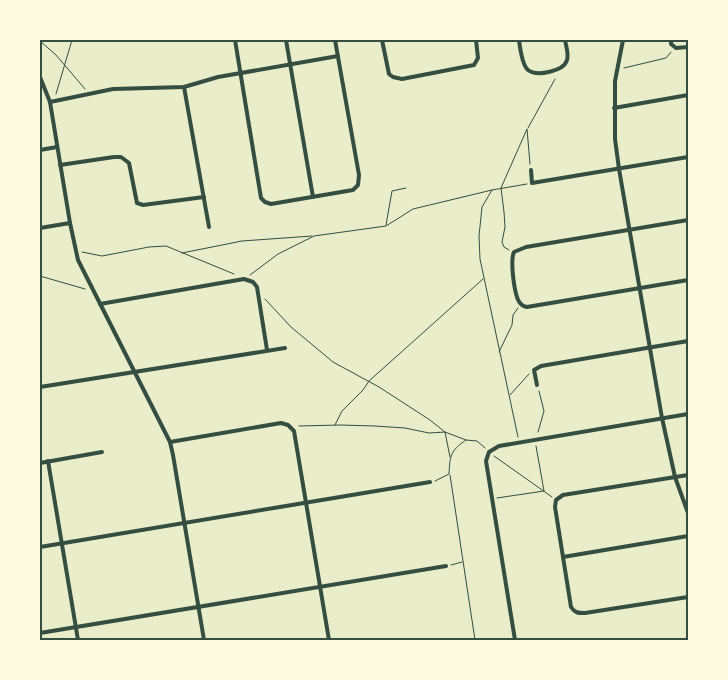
<svg xmlns="http://www.w3.org/2000/svg" width="728" height="680" font-family="Commissioner,sans-serif">
	<style>
		.lines { fill: none; stroke-linecap: round; stroke-linejoin: round }
		.path { stroke: #344e41; stroke-width: 1 }
		.minor { stroke: #344e41; stroke-width: 4 }
		.neatline { fill: none; stroke: #344e41; stroke-width: 2 }
	</style>
	<rect width="100%" height="100%" fill="#e9edc9"/>
	<g class="lines">
		<g class="path">
			<polyline points="40,41 56,55 85,89"/>
			<polyline points="624,68 666,58 671,52"/>
			<polyline points="56,94 72,40"/>
			<polyline points="528,128 555,79"/>
			<polyline points="492,190 482,207 479,236 480,259 518,437"/>
			<polyline points="386,225 392,191 406,188"/>
			<polyline points="509,250 504,247 502,242 505,227 504,212 501,188 527,129 530,164"/>
			<polyline points="82,252 102,256 149,247 166,246 234,274"/>
			<polyline points="182,253 242,241 312,236"/>
			<polyline points="250,275 278,254 314,236 386,226 413,209 492,190 527,184"/>
			<polyline points="40,276 85,289"/>
			<polyline points="265,299 291,327 333,362 379,387 430,420 445,432 466,440"/>
			<polyline points="499,352 512,325 513,315 518,308"/>
			<polyline points="510,395 529,374"/>
			<polyline points="335,425 342,411 363,390 369,381 483,279"/>
			<polyline points="299,426 340,425 375,426 405,428 429,433 445,432 450,457"/>
			<polyline points="538,432 544,411 539,391"/>
			<polyline points="494,456 552,497"/>
			<polyline points="450,475 475,640"/>
			<path d="M435,481L449,474C450,456 450,451 466,440L477,441L485,448"/>
			<polyline points="497,498 544,491 536,446"/>
			<polyline points="451,565 462,562"/>
		</g>
		<g class="minor">
			<polyline points="235,40 261,198 265,202 271,204 353,190 358,185 359,175 335,40"/>
			<polyline points="286,40 313,197"/>
			<polyline points="382,40 389,74 393,77 402,79 474,65 478,58 476,40"/>
			<path d="M519,40C520,48 522,65 528,70C537,77 564,71 567,60C569,54 566,46 565,40"/>
			<polyline points="623,40 615,81 615,139 619,169 662,418 675,477 688,513"/>
			<polyline points="671,40 671,44 676,48 688,47"/>
			<polyline points="40,77 50,102 70,223 78,260 170,442 173,455 204,640"/>
			<polyline points="184,87 209,227"/>
			<polyline points="50,102 113,89 184,87 218,77 338,56"/>
			<polyline points="614,108 688,95"/>
			<polyline points="40,150 57,147"/>
			<polyline points="60,165 114,157 121,157 129,163 137,203 143,205 204,197"/>
			<polyline points="531,170 532,183 688,157"/>
			<path d="M688,220L526,247L514,252C510,260 514,296 520,303C523,306 523,306 527,307L688,280"/>
			<polyline points="40,228 70,223"/>
			<polyline points="100,304 244,279 253,282 257,287 267,350"/>
			<polyline points="537,385 534,370 541,366 688,341"/>
			<polyline points="40,387 285,348"/>
			<polyline points="170,442 281,423 288,425 294,431 329,640"/>
			<polyline points="48,461 78,640"/>
			<polyline points="40,463 102,452"/>
			<path d="M688,475L563,495L556,500L555,507L571,607C575,613 578,613 585,613L688,597"/>
			<polyline points="40,547 430,482"/>
			<polyline points="563,557 688,536"/>
			<polyline points="40,633 446,566"/>
			<polyline points="515,640 486,461 489,452 499,446 688,414"/>
		</g>
	</g>
	<rect width="728" height="680" fill="none" stroke="#fefae0" stroke-width="82"/>
	<rect x="41" y="41" width="646" height="598" class="neatline"/>
</svg>
